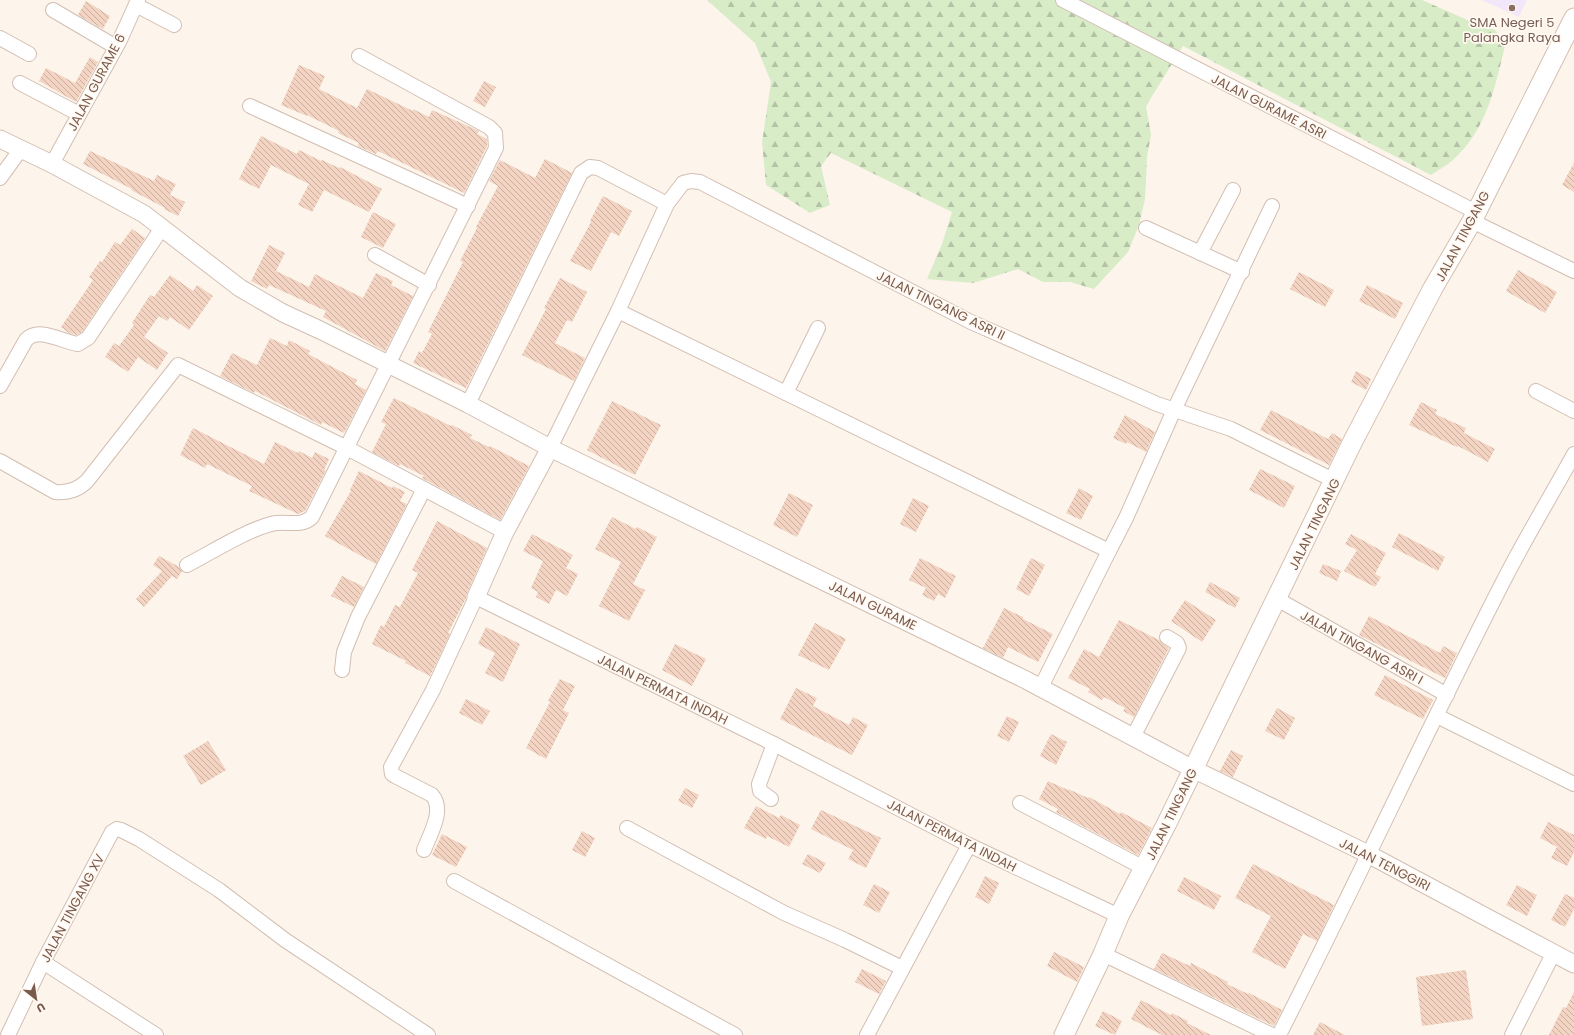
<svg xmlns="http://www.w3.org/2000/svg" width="1574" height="1035" font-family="Poppins,sans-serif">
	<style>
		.education { fill: #f2e7fa }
		.forest { fill: url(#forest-firs) }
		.building { fill: url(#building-back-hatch) }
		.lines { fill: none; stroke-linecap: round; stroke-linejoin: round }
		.minor-casing { stroke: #d3beb2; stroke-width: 16 }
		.tertiary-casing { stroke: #d3beb2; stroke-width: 19 }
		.secondary-casing { stroke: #d6beaf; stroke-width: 21 }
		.minor { stroke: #fff; stroke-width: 14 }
		.tertiary { stroke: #fff; stroke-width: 17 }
		.secondary { stroke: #fff; stroke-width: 19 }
		.education-dot { fill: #8d6e63; stroke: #fff9f2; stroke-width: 1.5 }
		.labels { text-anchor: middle; stroke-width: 3.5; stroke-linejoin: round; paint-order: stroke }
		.education-label { font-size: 13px; fill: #785e54; stroke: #fff9f2 }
		.street-label { font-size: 13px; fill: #7a5a4c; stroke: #fff9f2 }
	</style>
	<defs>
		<pattern id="forest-firs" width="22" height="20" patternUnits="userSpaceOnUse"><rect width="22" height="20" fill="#d8ecc8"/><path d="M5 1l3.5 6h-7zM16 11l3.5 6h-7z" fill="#b4c2a5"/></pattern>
		<pattern id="building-back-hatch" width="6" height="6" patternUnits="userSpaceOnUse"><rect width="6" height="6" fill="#f3d3c1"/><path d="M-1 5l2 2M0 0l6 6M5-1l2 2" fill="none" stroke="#caae9f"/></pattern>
	</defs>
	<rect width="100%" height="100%" fill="#fdf5eb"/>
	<polygon class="education" points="1482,0 1527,0 1519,17"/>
	<path class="forest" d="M707,0H1422L1488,29H1494L1506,42C1495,86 1488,129 1452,161C1446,166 1438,170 1431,175L1183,46L1146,106L1151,135L1147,157L1145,199L1139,225L1128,252L1094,289L1070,282H1043L1018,269L973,283L927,279L942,244L952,212L831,153L821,166L830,205L810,213L766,185L762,142L771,82L755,43Z"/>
	<g class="building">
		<polygon points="86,1 110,16 103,29 78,15"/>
		<polygon points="90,57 98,62 76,102 39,81 46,68 75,83"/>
		<polygon points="299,65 325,76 319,89 357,108 367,89 413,111 413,109 429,117 432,110 479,131 477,134 487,139 487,146 464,193 378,151 376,154 358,146 359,143 338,133 339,131 307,115 307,116 281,105"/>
		<polygon points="484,81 496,87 485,107 473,101"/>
		<polygon points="261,136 297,154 299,150 321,161 322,160 339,168 340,167 382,189 369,212 324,190 312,212 298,205 309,184 271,165 259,189 239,179"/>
		<polygon points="90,151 154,181 157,175 176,184 170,195 185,202 178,216 164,209 165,208 131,190 132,189 83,164"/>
		<polygon points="545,159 572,173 466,388 413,363 419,351 422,353 432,334 428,332 463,262 460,261 477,228 476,227 498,186 489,181 500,160 535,178"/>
		<polygon points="1574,163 1574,192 1562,185"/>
		<polygon points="603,196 632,211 619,236 611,232 591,271 570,261 591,222 590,221"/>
		<polygon points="373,212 396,224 383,248 361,237"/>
		<polygon points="132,229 145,238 82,332 76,335 69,333 61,327 93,280 89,277 100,261 102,262 115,242 120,245"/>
		<polygon points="269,245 285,253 276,271 309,287 315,274 363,298 376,273 393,281 391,285 413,296 385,351 323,317 326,311 269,285 267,289 251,281"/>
		<polygon points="1518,270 1557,292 1545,313 1506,291"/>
		<polygon points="1299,272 1334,290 1325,307 1290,289"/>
		<polygon points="170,275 193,291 197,285 213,296 189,330 170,317 167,321 159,316 144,337 168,353 157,370 138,357 128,372 105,357 114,343 119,346 134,325 132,323 150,295 154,297"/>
		<polygon points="560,278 587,292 572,322 567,320 555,343 585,358 574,381 522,355 546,309 544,308"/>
		<polygon points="1367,285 1403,303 1395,319 1359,301"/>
		<polygon points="270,338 287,346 289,340 310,351 308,354 357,380 355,384 366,390 344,433 322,422 321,425 255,391 254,393 220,376 232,353 257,365"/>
		<polygon points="1356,371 1371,379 1366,390 1351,382"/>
		<polygon points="394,398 451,426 452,425 472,435 470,438 489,447 490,446 529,466 500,520 422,478 424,476 400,464 399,466 372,452 386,424 381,422"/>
		<polygon points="612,401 661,425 635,475 587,450"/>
		<polygon points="1421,402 1437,410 1435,414 1466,428 1464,433 1495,449 1488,462 1458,446 1457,447 1409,425"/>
		<polygon points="1271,410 1328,439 1332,433 1342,439 1329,465 1260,430"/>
		<polygon points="1125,415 1155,432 1146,452 1127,442 1126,444 1113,438"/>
		<polygon points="193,428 264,464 275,442 298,453 299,451 312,458 315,452 329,459 324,470 326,470 305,511 298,514 249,491 252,486 207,464 205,468 180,455"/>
		<polygon points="1260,469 1295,486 1284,508 1249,490"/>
		<polygon points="359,471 392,488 393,486 405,492 400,501 407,504 376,564 325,536 351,491 350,490"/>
		<polygon points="1079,488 1093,496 1081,520 1066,513"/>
		<polygon points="789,493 813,505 797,537 773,525"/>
		<polygon points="913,498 929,506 916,532 900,524"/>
		<polygon points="612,517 636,529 637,527 657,537 633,584 645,590 629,621 599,606 621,562 595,549"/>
		<polygon points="437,521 487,548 467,593 466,598 448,633 450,634 430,676 405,663 406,661 372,644 381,625 384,627 395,605 400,607 418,573 412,570"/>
		<polygon points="1399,533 1445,557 1438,571 1392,547"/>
		<polygon points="532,534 573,555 566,568 578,574 567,596 556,590 549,604 536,597 538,592 531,588 543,561 523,551"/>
		<polygon points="1351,534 1386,553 1375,574 1381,577 1375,587 1344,571 1357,550 1345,544"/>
		<polygon points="159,556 179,567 182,571 177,579 172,576 144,607 136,599 162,571 153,565"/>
		<polygon points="920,558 956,576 945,598 938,594 934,601 922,595 926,588 909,580"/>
		<polygon points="1031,558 1045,565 1029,596 1016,589"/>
		<polygon points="1323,564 1341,571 1337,581 1319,573"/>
		<polygon points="342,576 364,587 354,607 331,596"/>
		<polygon points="1210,582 1240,598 1235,608 1205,592"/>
		<polygon points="1185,600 1216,620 1202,642 1171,621"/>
		<polygon points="1004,608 1023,617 1023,619 1053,634 1038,662 1008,647 1003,658 983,648"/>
		<polygon points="1369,616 1440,653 1443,646 1457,653 1445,678 1359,635"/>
		<polygon points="1119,620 1159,640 1169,648 1134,717 1123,711 1125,708 1104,697 1102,700 1088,692 1090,689 1068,678 1084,649 1099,657"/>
		<polygon points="815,623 846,639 829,670 798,655"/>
		<polygon points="486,627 520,644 503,682 485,673 495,653 478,644"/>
		<polygon points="675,644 706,659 692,686 662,670"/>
		<polygon points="1385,675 1433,700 1423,719 1374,695"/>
		<polygon points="560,679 575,686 563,710 569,713 546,759 526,748 550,702 548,701"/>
		<polygon points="796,688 817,698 813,706 849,725 853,717 868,725 852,755 780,719"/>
		<polygon points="466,699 490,711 482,725 459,713"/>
		<polygon points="1277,708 1295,718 1284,740 1265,731"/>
		<polygon points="1007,716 1019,722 1009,742 997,736"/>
		<polygon points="1051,734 1067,742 1056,765 1040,756"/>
		<polygon points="208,741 226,770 201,785 183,756"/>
		<polygon points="1231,750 1243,756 1233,777 1220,771"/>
		<polygon points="1048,781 1068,790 1068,789 1088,798 1089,797 1120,814 1121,812 1152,828 1138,855 1056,812 1058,809 1039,799"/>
		<polygon points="685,788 699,795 692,808 678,801"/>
		<polygon points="756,806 779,818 781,815 800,825 789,847 767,836 766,839 744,828"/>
		<polygon points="821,810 881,838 866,868 848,859 853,850 811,829"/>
		<polygon points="1548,822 1574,835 1574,852 1567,866 1551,858 1557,847 1540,838"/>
		<polygon points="582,831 595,838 585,857 572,850"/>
		<polygon points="442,834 467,847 456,867 432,855"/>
		<polygon points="808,854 826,863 820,873 802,864"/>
		<polygon points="1253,864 1334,905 1317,941 1303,934 1285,969 1252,952 1271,916 1235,898"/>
		<polygon points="985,876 999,883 989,904 975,897"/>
		<polygon points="1184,877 1221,896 1214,910 1177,891"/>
		<polygon points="874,884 890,892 879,913 863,905"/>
		<polygon points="1517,885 1537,895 1527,916 1506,905"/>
		<polygon points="1565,894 1574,898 1574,909 1565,927 1551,920"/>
		<polygon points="1054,952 1084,967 1077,982 1047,966"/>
		<polygon points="1162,953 1190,966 1191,963 1228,982 1227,984 1248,994 1249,993 1282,1010 1274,1026 1154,969"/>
		<polygon points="862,969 886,981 879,994 855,982"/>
		<polygon points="1466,970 1473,1019 1422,1026 1416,977"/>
		<polygon points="1574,992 1574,1035 1549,1035 1563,1007 1566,1008"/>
		<polygon points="1141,1000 1171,1015 1172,1013 1188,1021 1187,1023 1211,1035 1162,1035 1131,1019"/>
		<polygon points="1103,1011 1122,1021 1115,1035 1095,1026"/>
		<polygon points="1320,1022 1345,1035 1313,1035"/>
	</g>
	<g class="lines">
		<g class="minor-casing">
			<g id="minor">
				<polyline points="1063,0 1476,212"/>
				<polyline points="136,5 174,25"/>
				<polyline points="53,10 116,47"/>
				<polyline points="0,38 29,54"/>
				<polyline points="20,83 79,114"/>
				<polyline points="250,106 468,206"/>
				<polyline points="52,164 119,42 138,0"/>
				<polyline points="0,178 21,149"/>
				<polyline points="1472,221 1574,271"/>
				<polyline points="1146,228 1242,272"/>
				<polyline points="1200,253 1233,190"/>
				<polyline points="375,255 429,285"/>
				<polyline points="618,311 1109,551 1040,689"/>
				<path d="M0,386L26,340C39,326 62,342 78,344L88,338L162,228"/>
				<polyline points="1536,391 1574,411"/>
				<polyline points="786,393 818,328"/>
				<polyline points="468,404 581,173 590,167 598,168 667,204"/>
				<polyline points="550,448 618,311 667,204 683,183 691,181 700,182 971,322 1157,404 1231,429 1335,481"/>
				<path d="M0,461L55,492C68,493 78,490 87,481L178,365L347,448L505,532"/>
				<polyline points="1109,551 1126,518 1174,410 1272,206"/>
				<path d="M187,565C212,552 245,531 271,524C286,520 301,528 312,517L496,148L495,133L489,127L359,56"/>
				<polyline points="1277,599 1447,695"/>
				<polyline points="342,670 344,652 358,617 424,489"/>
				<polyline points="1437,716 1574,784"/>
				<polyline points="1133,737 1179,648 1177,643 1167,637"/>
				<polyline points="771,799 760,791 759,784 774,744"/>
				<polyline points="1020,803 1144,868"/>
				<polyline points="627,828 784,913 845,940 902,968"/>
				<path d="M424,850C430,834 445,810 432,795L395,776L392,774L391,767L433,690L476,597L774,744L969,845L1119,916"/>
				<polyline points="454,881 735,1035"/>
				<polyline points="1103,954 1272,1035"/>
				<polyline points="43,962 156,1035"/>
				<polyline points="8,1035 43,962 112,832 117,829 121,830 139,839 219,890 285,940 428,1035"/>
				<polyline points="867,1035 969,845"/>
				<path d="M1279,1035C1356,884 1427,730 1504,580C1526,537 1551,496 1574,454"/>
				<polyline points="1512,1035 1553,954"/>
			</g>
		</g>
		<g class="tertiary-casing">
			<g id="tertiary">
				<polyline points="0,139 52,164 144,214 240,288 283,313 320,330 468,404 550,448 505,532 476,597"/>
				<polyline points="550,448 1026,680 1193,769 1368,854 1574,964"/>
			</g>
		</g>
		<g class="secondary-casing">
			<polyline id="secondary" points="1064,1035 1103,954 1119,916 1167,823 1352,443 1433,288 1472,221 1574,18"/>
		</g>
		<use href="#minor" class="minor"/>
		<use href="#tertiary" class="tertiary"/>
		<use href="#secondary" class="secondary"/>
	</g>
	<circle class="education-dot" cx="1512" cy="8" r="4"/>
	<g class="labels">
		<g class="education-label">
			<text x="1512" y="27">SMA Negeri 5<tspan x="1512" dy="15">Palangka Raya</tspan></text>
		</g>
		<g class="street-label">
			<text transform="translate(96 82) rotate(-62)" y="5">JALAN GURAME 6</text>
			<text transform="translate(1269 106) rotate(27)" y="5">JALAN GURAME ASRI</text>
			<text transform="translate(1462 236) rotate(-62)" y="5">JALAN TINGANG</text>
			<text transform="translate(941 305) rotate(26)" y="5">JALAN TINGANG ASRI II</text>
			<text transform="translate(1314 524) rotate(-64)" y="5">JALAN TINGANG</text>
			<text transform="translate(873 605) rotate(26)" y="5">JALAN GURAME</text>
			<text transform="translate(1362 647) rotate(29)" y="5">JALAN TINGANG ASRI I</text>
			<text transform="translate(663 689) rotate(26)" y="5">JALAN PERMATA INDAH</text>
			<text transform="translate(1171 814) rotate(-64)" y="5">JALAN TINGANG</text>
			<text transform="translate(952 835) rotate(27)" y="5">JALAN PERMATA INDAH</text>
			<text transform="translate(1385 864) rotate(27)" y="5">JALAN TENGGIRI</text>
			<text transform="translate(72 908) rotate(-62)" y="5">JALAN TINGANG XV</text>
		</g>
	</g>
	<g transform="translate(36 999) rotate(150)" stroke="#fff9f2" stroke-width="3" paint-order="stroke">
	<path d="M0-3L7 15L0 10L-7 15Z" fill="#7a5a4c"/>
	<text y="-6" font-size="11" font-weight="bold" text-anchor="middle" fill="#7a5a4c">U</text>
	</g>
</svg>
